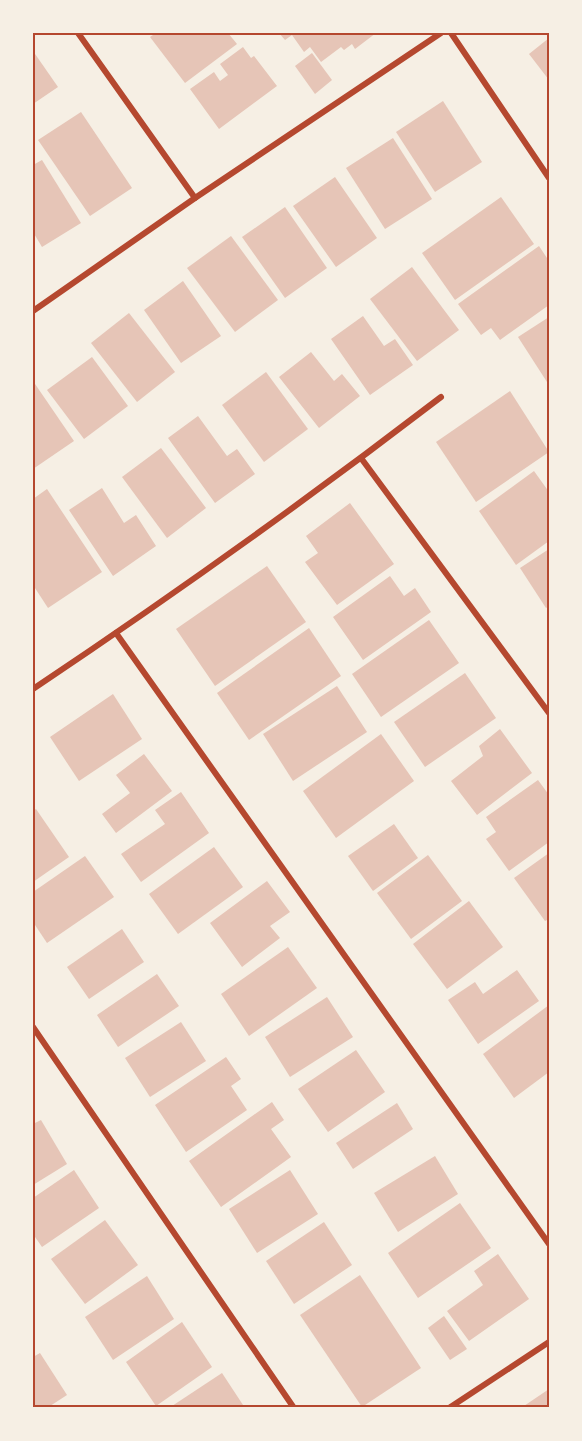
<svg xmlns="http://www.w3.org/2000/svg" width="582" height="1441" font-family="Rubik,sans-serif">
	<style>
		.building { fill: #e6c5b7 }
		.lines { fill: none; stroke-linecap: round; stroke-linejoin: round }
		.minor { stroke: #b5482f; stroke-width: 6 }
		.neatline { fill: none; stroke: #b5482f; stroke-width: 2 }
	</style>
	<rect width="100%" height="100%" fill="#f6efe4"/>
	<g class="building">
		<polygon points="156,33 228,33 237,44 185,83 150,37"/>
		<polygon points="279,33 376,33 355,49 352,44 344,50 341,47 321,62 310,47 304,52 292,35 285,40"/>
		<polygon points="549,38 549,80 529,54"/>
		<polygon points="243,47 251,58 254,56 277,86 219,129 190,89 214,72 220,81 228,75 220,64"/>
		<polygon points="33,51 58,87 33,104"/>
		<polygon points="312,53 332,80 315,94 295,66"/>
		<polygon points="443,101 482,162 435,192 396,132"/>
		<polygon points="81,112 132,188 90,216 38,140"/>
		<polygon points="393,138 432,199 385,229 346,168"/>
		<polygon points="42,160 81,223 42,247 33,232 33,165"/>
		<polygon points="335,177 377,238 336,267 293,206"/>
		<polygon points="501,197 534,244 455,300 422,253"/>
		<polygon points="285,207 327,268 285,298 242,237"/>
		<polygon points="231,236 278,300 235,332 187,268"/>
		<polygon points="539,246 549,261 549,305 500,340 491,328 481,335 458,304"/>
		<polygon points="412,267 459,330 417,361 370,299"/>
		<polygon points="183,281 221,336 181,363 144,310"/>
		<polygon points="129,313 175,372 137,402 91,343"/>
		<polygon points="363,316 384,346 395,339 413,365 370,395 331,339"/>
		<polygon points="549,317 549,380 547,382 518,337"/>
		<polygon points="311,352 334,381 342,374 360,396 319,428 279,377"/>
		<polygon points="92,357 128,406 84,439 47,390"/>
		<polygon points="266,372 308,429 264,462 222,405"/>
		<polygon points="33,381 74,441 33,469"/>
		<polygon points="510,391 549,452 476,502 436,442"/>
		<polygon points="198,416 227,456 237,449 255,474 215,503 168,438"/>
		<polygon points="161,448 206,508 167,538 122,477"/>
		<polygon points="534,471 549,492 549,541 516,565 479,511"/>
		<polygon points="102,488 124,523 136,515 156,546 113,576 69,510"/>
		<polygon points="47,489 102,572 48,608 33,585 33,499"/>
		<polygon points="350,503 394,564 337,605 305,562 318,553 306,536"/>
		<polygon points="549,549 549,606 546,608 520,568"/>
		<polygon points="267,566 306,622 215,686 176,629"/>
		<polygon points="390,576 404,596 415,588 431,612 363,660 333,617"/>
		<polygon points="429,620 459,663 381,717 352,674"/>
		<polygon points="309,628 341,676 249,740 217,693"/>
		<polygon points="465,673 496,718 425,767 394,722"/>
		<polygon points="337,686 367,732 293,781 263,734"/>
		<polygon points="113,694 142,739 79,781 50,737"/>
		<polygon points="500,729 532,773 477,815 451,781 483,756 479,746"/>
		<polygon points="381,734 414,781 336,838 303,791"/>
		<polygon points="144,754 172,791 116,833 102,814 130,793 116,775"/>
		<polygon points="538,780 549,795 549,842 509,871 486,839 496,832 486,817"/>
		<polygon points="181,792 209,833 141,882 121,854 165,824 155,810"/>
		<polygon points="36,809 69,857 33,882 33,811"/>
		<polygon points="394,824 418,858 373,891 348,856"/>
		<polygon points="214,847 243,887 178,934 149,894"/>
		<polygon points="549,853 549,919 545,921 514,878"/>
		<polygon points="428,855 462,901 411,939 377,893"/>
		<polygon points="85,856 114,897 47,943 33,922 33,892"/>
		<polygon points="267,881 290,912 270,926 280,938 242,967 210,923"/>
		<polygon points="469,901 503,947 447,989 413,944"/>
		<polygon points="122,929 144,962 89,999 67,967"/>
		<polygon points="288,947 317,988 249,1036 221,994"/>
		<polygon points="517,970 539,1001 478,1044 448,1000 475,982 483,994"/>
		<polygon points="157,974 179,1006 118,1047 97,1015"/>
		<polygon points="327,997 353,1037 290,1077 265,1037"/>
		<polygon points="549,1005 549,1072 514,1098 483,1054"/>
		<polygon points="181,1022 206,1061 150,1097 125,1058"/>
		<polygon points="356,1050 385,1092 328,1132 298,1089"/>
		<polygon points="226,1057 241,1079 231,1086 247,1110 186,1152 155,1105"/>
		<polygon points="272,1102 284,1120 271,1129 291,1157 221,1207 189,1161"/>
		<polygon points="397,1103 413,1129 353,1169 336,1143"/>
		<polygon points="41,1120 67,1164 33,1185 33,1124"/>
		<polygon points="435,1156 458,1194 398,1232 374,1193"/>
		<polygon points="74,1170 99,1208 42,1247 33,1234 33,1198"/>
		<polygon points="290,1170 318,1214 257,1253 229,1209"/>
		<polygon points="460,1203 491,1248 418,1298 388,1253"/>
		<polygon points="105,1220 138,1265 85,1304 51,1259"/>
		<polygon points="324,1222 352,1265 294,1304 266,1261"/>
		<polygon points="498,1254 529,1299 469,1341 447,1311 483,1285 474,1271"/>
		<polygon points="360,1275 421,1368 362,1407 300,1315"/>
		<polygon points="147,1276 174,1319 113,1360 85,1317"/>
		<polygon points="444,1316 467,1349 450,1360 428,1328"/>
		<polygon points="182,1322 212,1367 156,1406 126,1362"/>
		<polygon points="40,1353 67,1395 47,1408 33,1408 33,1357"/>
		<polygon points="222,1373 245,1408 169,1408"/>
		<polygon points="549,1389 549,1408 521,1408"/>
	</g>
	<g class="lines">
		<g class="minor">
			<polyline points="78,33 195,198"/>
			<polyline points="451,33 549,178"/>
			<polyline points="33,311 195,198 441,33"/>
			<polyline points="361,458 549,713"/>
			<polyline points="116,633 549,1244"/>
			<path d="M33,689C172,596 308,499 441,397"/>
			<polyline points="33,1027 294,1408"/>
			<polyline points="449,1408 549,1342"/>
		</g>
	</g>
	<rect width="582" height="1441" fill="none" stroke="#f6efe4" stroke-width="69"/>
	<rect x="34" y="34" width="514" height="1372" class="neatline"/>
</svg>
